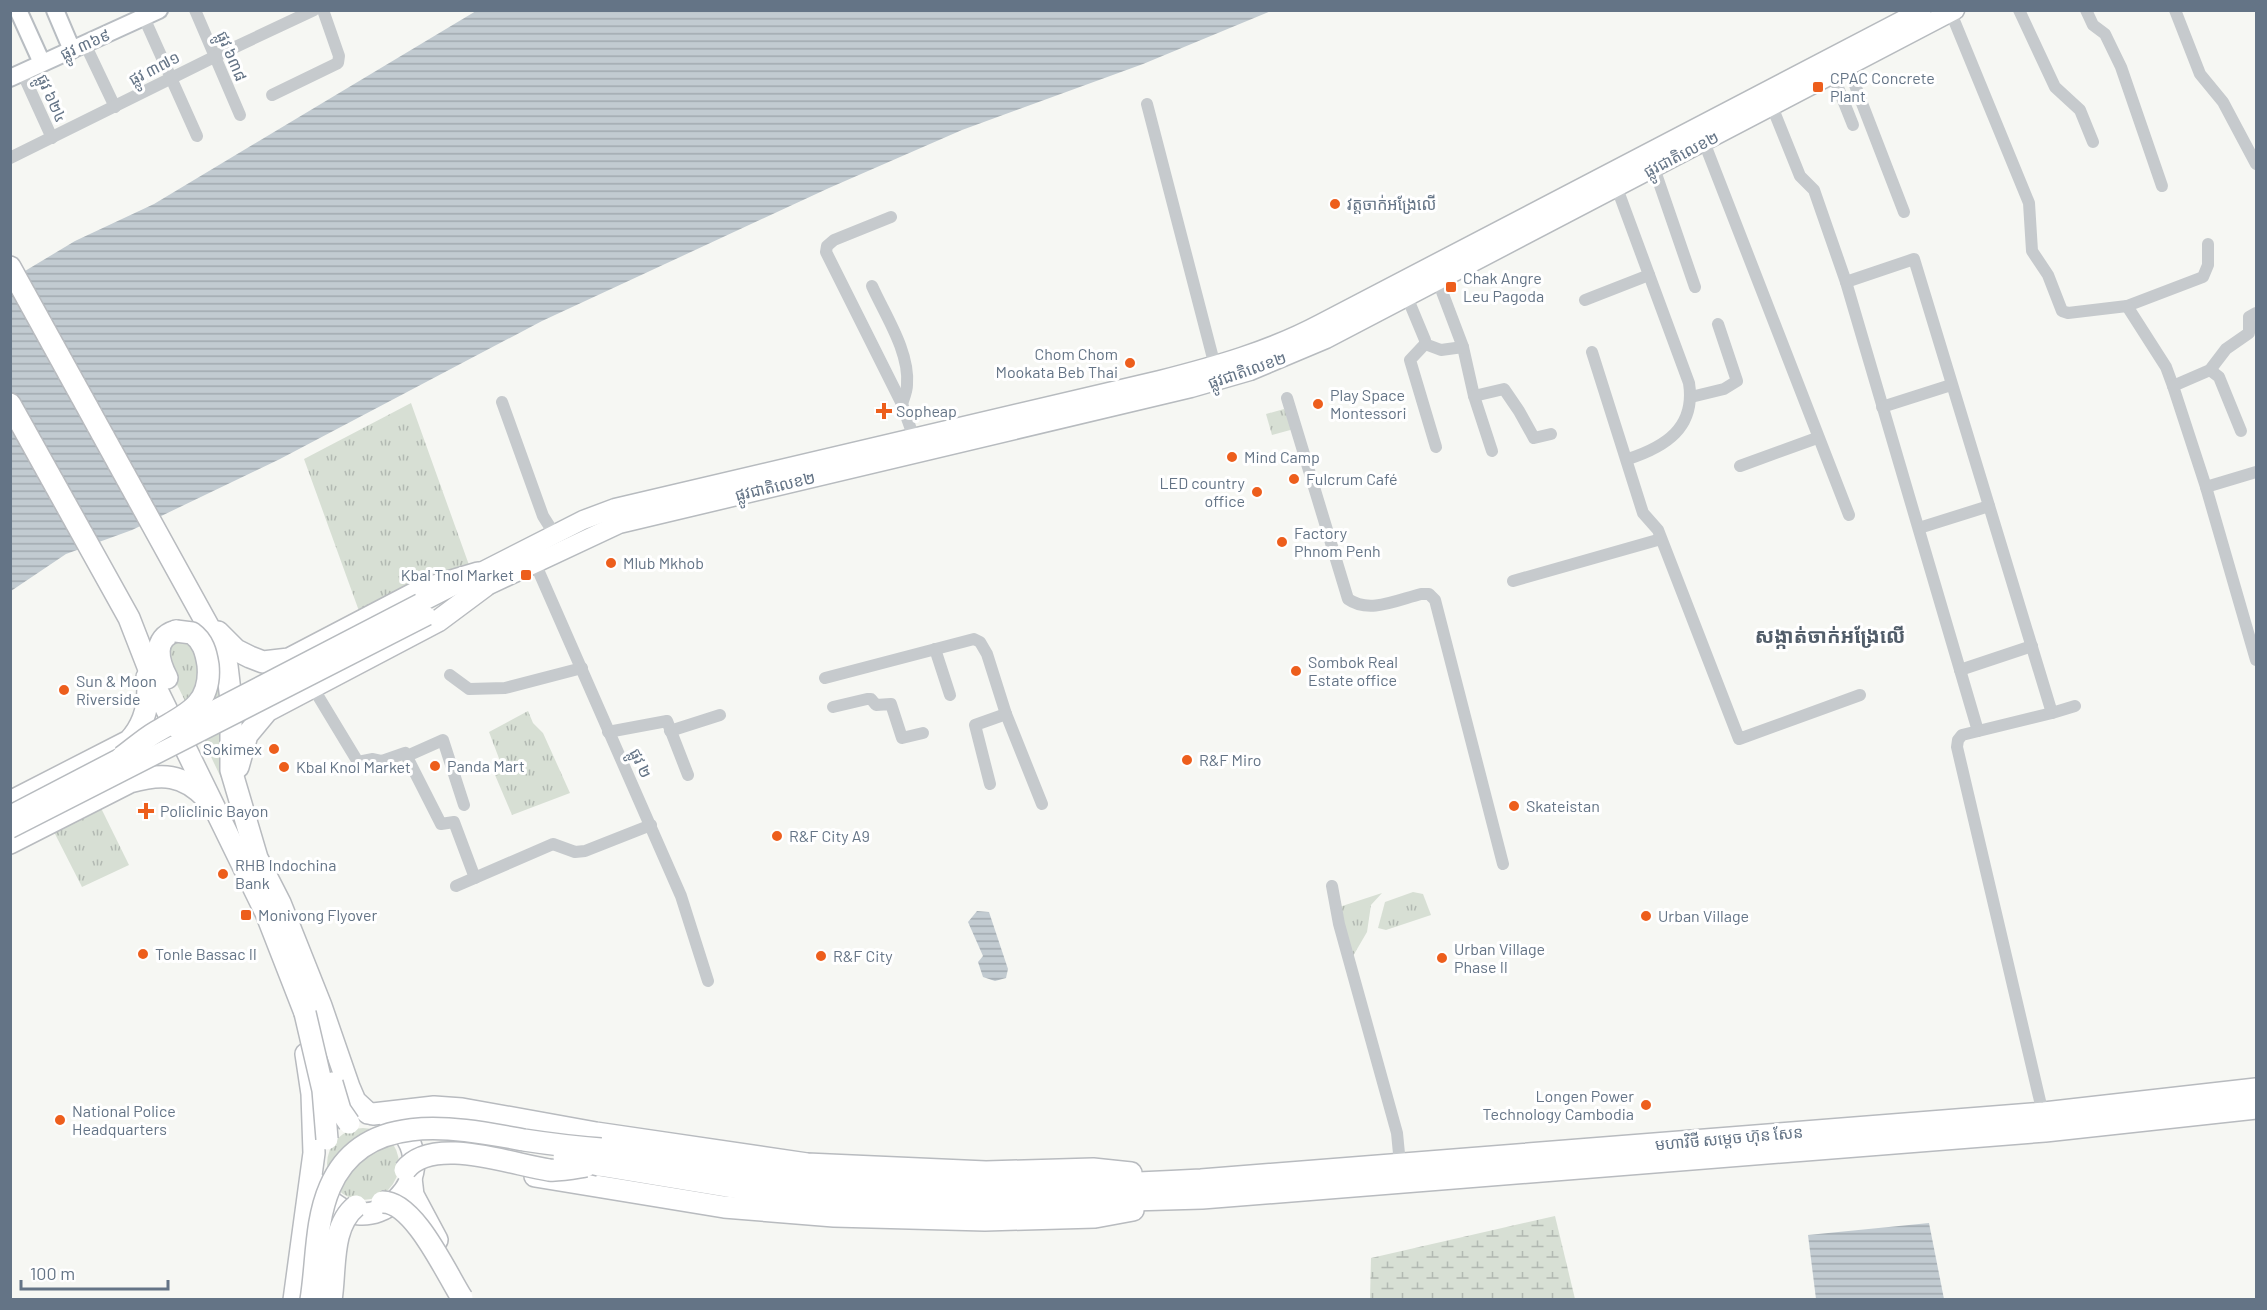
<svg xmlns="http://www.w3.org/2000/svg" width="2267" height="1310" font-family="Barlow,'Noto Sans Khmer',sans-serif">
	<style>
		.grass { fill: url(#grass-tufts) }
		.wetland { fill: url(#wetland-marsh) }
		.water { fill: url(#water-rules) }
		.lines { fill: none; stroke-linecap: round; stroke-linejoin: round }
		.secondary-casing { stroke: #b8bdc2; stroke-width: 20 }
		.primary-casing { stroke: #b7bbbf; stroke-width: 21 }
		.highway-casing { stroke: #b8bbbf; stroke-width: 24 }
		.street { stroke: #c6cacd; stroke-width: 12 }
		.secondary { stroke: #fff; stroke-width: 16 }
		.primary { stroke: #fff; stroke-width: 18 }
		.highway { stroke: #fff; stroke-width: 21 }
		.primary-bridge-casing { stroke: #b7bbbf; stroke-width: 21; stroke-linecap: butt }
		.highway-bridge-casing { stroke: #b8bbbf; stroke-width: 24; stroke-linecap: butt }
		.primary-bridge { stroke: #fff; stroke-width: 18 }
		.highway-bridge { stroke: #fff; stroke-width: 21 }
		.poi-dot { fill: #ed5e1c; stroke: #fff; stroke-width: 2 }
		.labels { text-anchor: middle; stroke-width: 6; stroke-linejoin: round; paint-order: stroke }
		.street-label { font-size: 16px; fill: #647486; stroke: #fff }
		.poi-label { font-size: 16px; fill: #647486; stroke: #fff; text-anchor: start }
		.quarter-label { font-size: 20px; font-weight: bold; fill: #525e6a; stroke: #fff }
	</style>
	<defs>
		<pattern id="grass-tufts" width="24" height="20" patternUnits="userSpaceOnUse" patternTransform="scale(1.5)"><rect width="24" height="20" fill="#d7dfd4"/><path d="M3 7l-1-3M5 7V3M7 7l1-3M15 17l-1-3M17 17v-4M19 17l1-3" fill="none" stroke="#b2b9b2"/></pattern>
		<pattern id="wetland-marsh" width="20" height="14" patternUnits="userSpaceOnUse" patternTransform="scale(1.5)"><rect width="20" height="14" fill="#d7dfd4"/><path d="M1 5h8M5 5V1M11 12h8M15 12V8" fill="none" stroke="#b2b9b2"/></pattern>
		<pattern id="water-rules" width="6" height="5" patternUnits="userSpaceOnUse" patternTransform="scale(1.5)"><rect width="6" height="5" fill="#c2cbd1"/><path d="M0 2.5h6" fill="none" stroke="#a1a9af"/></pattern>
	</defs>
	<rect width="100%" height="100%" fill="#f6f7f3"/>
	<g class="grass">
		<polygon points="411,403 469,565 416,582 359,611 304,459"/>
		<polygon points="1284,409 1294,429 1272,435 1266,414"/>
		<polygon points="182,638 199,649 199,683 187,705 165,660 166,646"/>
		<polygon points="212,643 222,696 219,733 224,784 193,719"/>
		<polygon points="528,711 533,723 543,733 570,793 512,815 495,775 503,769 489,732"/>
		<polygon points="100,806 129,865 82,887 53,830"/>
		<polygon points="1413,892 1423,894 1431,915 1386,930 1378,928 1385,902"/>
		<polygon points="1382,893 1371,905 1367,932 1353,956 1333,909"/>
		<circle cx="363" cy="1164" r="36"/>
	</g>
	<polygon class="wetland" points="1555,1216 1575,1299 1370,1299 1371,1258"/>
	<g class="water">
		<polygon points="476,11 1271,11 1143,64 962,130 829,188 542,321 280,459 132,530 66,554 11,591 10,280 75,241 154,204"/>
		<polygon points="977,911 989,912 1008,969 1006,978 995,981 983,977 978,962 983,956 968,922"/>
		<polygon points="1929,1223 1944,1299 1816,1299 1808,1235"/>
	</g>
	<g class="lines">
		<g class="secondary-casing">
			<g id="secondary">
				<polyline points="18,10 42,63"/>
				<polyline points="55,10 72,50"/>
				<polyline points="10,78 159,10"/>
			</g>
		</g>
		<g class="primary-casing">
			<g id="primary">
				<polyline points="474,592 619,524 1191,388 1250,371 1326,339 1955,10"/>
				<path d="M420,603L583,520L615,508L1160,380C1215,366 1269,351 1320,324L1922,10"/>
			</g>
		</g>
		<g class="highway-casing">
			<g id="highway">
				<polyline points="10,267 222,651 227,666 231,700 231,770 257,858 280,903 321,1006 349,1087 355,1101 368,1113"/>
				<polyline points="10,404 129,618 157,690 266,913 305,1013"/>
				<polyline points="218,632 236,650 250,657 263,662 289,659 421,590 478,573"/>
				<path d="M167,678C158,661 152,638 176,631"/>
				<polyline points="238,767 247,735 267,711 438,621 485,586"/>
				<path d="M10,802L129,741C146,723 150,701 147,677"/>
				<path d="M10,843L130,782C162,773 183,774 206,798"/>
				<polyline points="373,1114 434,1107 462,1109 596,1133 807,1164 986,1172 1093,1169 1131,1173"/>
				<path d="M601,1149C679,1162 757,1177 836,1183C957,1192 1079,1186 1201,1180L2044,1113L2256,1089"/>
				<polyline points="599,1165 775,1194 836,1200 985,1204 1202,1198 2045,1131 2256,1108"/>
				<polyline points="535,1176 724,1207 834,1216 985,1220 1095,1217 1133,1210"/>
				<polyline points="411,1178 413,1195 437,1240"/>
				<path d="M317,1184C364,1262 458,1169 390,1121"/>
				<polyline points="294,1300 314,1153 312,1094 306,1054"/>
			</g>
		</g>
		<g class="street">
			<polyline points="195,10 240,115"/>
			<polyline points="2019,10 2055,87 2080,110 2093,142"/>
			<polyline points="2086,10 2093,25 2105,34 2121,67 2162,186"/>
			<polyline points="2175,10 2200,74 2223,102 2256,164"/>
			<polyline points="141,11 197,136"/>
			<polyline points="1951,13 2029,203 2032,251 2048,275 2062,311 2068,313 2127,306 2203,277 2208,265 2208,244"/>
			<polyline points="85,44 115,107"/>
			<polyline points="1848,67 1904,212"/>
			<polyline points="22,72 52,138"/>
			<polyline points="1833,75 1853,125"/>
			<polyline points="272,95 338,63 339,56 323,10"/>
			<polyline points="1769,99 1800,176 1814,190 1846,282 1978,731"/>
			<polyline points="1147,104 1215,366"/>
			<polyline points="1704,142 1849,515"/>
			<polyline points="10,158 214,57 314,10"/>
			<polyline points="1654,168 1695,287"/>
			<path d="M1614,180L1689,383C1696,428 1665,447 1628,459"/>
			<polyline points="891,217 834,240 827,246 826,252 902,404 914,438"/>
			<polyline points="1438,281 1463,347 1474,396 1492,451"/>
			<polyline points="1846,282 1914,259 2052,713 2075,706"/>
			<path d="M872,286C885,315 910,352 907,385C907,391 904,398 902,404"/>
			<polyline points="1405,292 1425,340 1425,344 1410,360 1436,447"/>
			<polyline points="1585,300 1649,275"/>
			<polyline points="2127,306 2166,367 2173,386 2206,487 2256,660"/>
			<polyline points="1425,344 1441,350 1463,347"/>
			<polyline points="1592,352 1643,513 1658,530 1739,739 1860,695"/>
			<polyline points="2210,370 2219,377 2241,431"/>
			<polyline points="2173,386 2210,370 2226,349 2249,333 2249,317 2256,313"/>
			<polyline points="1474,396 1504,389 1519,411 1534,438 1551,434"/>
			<polyline points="1691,397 1724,389 1737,381 1718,324"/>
			<path d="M1287,398L1348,599C1369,614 1397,600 1421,594H1429L1435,600L1503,864"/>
			<polyline points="502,402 543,516 555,535"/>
			<polyline points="1882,407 1951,385"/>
			<polyline points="1740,466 1817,438"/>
			<polyline points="2206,487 2256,472"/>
			<polyline points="1919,528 1989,506"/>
			<polyline points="535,563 681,896 708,981"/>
			<polyline points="1513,581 1661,539"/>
			<polyline points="935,649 950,695"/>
			<polyline points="1960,670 2032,646"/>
			<polyline points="450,675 469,689 505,688 582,668"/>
			<polyline points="825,678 974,639 980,642 987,654 1006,714 1042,804"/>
			<polyline points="312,686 358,762 373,759 382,761 405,753 441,824 454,822 475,878"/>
			<polyline points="833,707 867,699 871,699 876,705 891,704 902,738 923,733"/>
			<polyline points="670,731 720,715"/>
			<polyline points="608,732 667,721 688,775"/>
			<polyline points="407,756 443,740 464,805"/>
			<polyline points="990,784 975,725 1006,714"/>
			<polyline points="456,886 553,844 575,852 585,851 651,825"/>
			<polyline points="1332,886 1339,924 1397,1133 1400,1164"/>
			<polyline points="2044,1118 1957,747 1958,740 1962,735 2052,713"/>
		</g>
		<use href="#secondary" class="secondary"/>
		<use href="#primary" class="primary"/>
		<use href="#highway" class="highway"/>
		<g class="primary-bridge-casing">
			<g id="primary-bridge">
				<polyline points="177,729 420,603"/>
				<polyline points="10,815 133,751"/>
				<polyline points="10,829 427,616"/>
			</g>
		</g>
		<g class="highway-bridge-casing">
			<g id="highway-bridge">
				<path d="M122,757C133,749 144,739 156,732C184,715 212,706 208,665C206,652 203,641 192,633L176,631"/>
				<polyline points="305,1013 323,1090 327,1139"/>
				<polyline points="332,1083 340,1110 349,1123"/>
				<polyline points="564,1157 599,1165"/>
				<path d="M405,1170C432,1135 510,1164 549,1170C560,1171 574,1168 586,1166"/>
				<path d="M382,1202C414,1201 446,1273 462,1298"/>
				<path d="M311,1300C317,1263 315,1221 330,1187C364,1108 458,1128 524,1140C550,1144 575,1147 601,1149"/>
				<path d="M331,1300C336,1270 330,1227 356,1206"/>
			</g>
		</g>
		<use href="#primary-bridge" class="primary-bridge"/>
		<use href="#highway-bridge" class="highway-bridge"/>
	</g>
	<g class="poi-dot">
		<rect x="1812" y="81" width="12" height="12" rx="3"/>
		<circle cx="1335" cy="204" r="6"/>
		<rect x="1445" y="281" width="12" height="12" rx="3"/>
		<circle cx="1130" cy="363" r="6"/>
		<circle cx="1318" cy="404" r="6"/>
		<path d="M881 402h6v6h6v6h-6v6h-6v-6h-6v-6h6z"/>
		<circle cx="1232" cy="457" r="6"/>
		<circle cx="1294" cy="479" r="6"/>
		<circle cx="1257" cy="492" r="6"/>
		<circle cx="1282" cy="542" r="6"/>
		<circle cx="611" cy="563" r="6"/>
		<rect x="520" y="569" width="12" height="12" rx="3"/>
		<circle cx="1296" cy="671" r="6"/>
		<circle cx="64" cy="690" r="6"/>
		<circle cx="274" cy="749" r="6"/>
		<circle cx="1187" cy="760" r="6"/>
		<circle cx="435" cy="766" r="6"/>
		<circle cx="284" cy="767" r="6"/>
		<circle cx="1514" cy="806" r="6"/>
		<path d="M143 802h6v6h6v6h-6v6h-6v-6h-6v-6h6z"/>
		<circle cx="777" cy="836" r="6"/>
		<circle cx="223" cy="874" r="6"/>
		<rect x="240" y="909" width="12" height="12" rx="3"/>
		<circle cx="1646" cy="916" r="6"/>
		<circle cx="143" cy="954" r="6"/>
		<circle cx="821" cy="956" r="6"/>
		<circle cx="1442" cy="958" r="6"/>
		<circle cx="1646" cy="1105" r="6"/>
		<circle cx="60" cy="1120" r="6"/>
	</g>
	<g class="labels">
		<g class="street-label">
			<text transform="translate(85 44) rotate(-24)" y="6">ផ្លូវ ៣៦៩</text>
			<text transform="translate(232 56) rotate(67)" y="6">ផ្លូវ ៦៣៨</text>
			<text transform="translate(154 68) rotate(-27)" y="6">ផ្លូវ ៣៧១</text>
			<text transform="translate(52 98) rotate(66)" y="6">ផ្លូវ ៦២៤</text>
			<text transform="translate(1681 154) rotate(-27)" y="6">ផ្លូវជាតិលេខ២</text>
			<text transform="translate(1247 370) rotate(-19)" y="6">ផ្លូវជាតិលេខ២</text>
			<text transform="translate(775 486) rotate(-13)" y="6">ផ្លូវជាតិលេខ២</text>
			<text transform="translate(641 763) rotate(65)" y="6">ផ្លូវ ២</text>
			<text transform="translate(1729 1138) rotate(-5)" y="6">មហាវិថី សម្តេច ហ៊ុន សែន</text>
		</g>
		<g class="poi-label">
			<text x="1830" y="84">CPAC Concrete<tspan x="1830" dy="18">Plant</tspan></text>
			<text x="1347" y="210">វត្តចាក់អង្រែលើ</text>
			<text x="1463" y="284">Chak Angre<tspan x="1463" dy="18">Leu Pagoda</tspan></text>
			<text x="1118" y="360" text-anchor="end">Chom Chom<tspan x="1118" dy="18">Mookata Beb Thai</tspan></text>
			<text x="1330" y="401">Play Space<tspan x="1330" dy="18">Montessori</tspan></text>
			<text x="896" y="417">Sopheap</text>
			<text x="1244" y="463">Mind Camp</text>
			<text x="1306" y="485">Fulcrum Café</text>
			<text x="1245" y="489" text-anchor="end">LED country<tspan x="1245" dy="18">office</tspan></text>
			<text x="1294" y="539">Factory<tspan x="1294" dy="18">Phnom Penh</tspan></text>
			<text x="623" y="569">Mlub Mkhob</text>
			<text x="514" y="581" text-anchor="end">Kbal Tnol Market</text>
			<text x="1308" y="668">Sombok Real<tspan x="1308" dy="18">Estate office</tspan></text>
			<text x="76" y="687">Sun &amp; Moon<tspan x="76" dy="18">Riverside</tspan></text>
			<text x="262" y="755" text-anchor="end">Sokimex</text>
			<text x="1199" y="766">R&amp;F Miro</text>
			<text x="447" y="772">Panda Mart</text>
			<text x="296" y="773">Kbal Knol Market</text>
			<text x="1526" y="812">Skateistan</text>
			<text x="160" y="817">Policlinic Bayon</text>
			<text x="789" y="842">R&amp;F City A9</text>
			<text x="235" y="871">RHB Indochina<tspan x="235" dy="18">Bank</tspan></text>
			<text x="258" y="921">Monivong Flyover</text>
			<text x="1658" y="922">Urban Village</text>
			<text x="1454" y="955">Urban Village<tspan x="1454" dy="18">Phase II</tspan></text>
			<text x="155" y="960">Tonle Bassac II</text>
			<text x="833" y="962">R&amp;F City</text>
			<text x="1634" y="1102" text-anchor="end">Longen Power<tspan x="1634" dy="18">Technology Cambodia</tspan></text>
			<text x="72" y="1117">National Police<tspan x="72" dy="18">Headquarters</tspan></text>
		</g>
		<g class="quarter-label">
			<text x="1830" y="643">សង្កាត់ចាក់អង្រែលើ</text>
		</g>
	</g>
	<rect width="2267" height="1310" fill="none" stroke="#647486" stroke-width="24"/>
	<path d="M21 1280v9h147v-9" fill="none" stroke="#647486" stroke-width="3"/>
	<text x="30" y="1280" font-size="18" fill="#647486" stroke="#ffffff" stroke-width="4.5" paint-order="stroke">100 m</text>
</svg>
